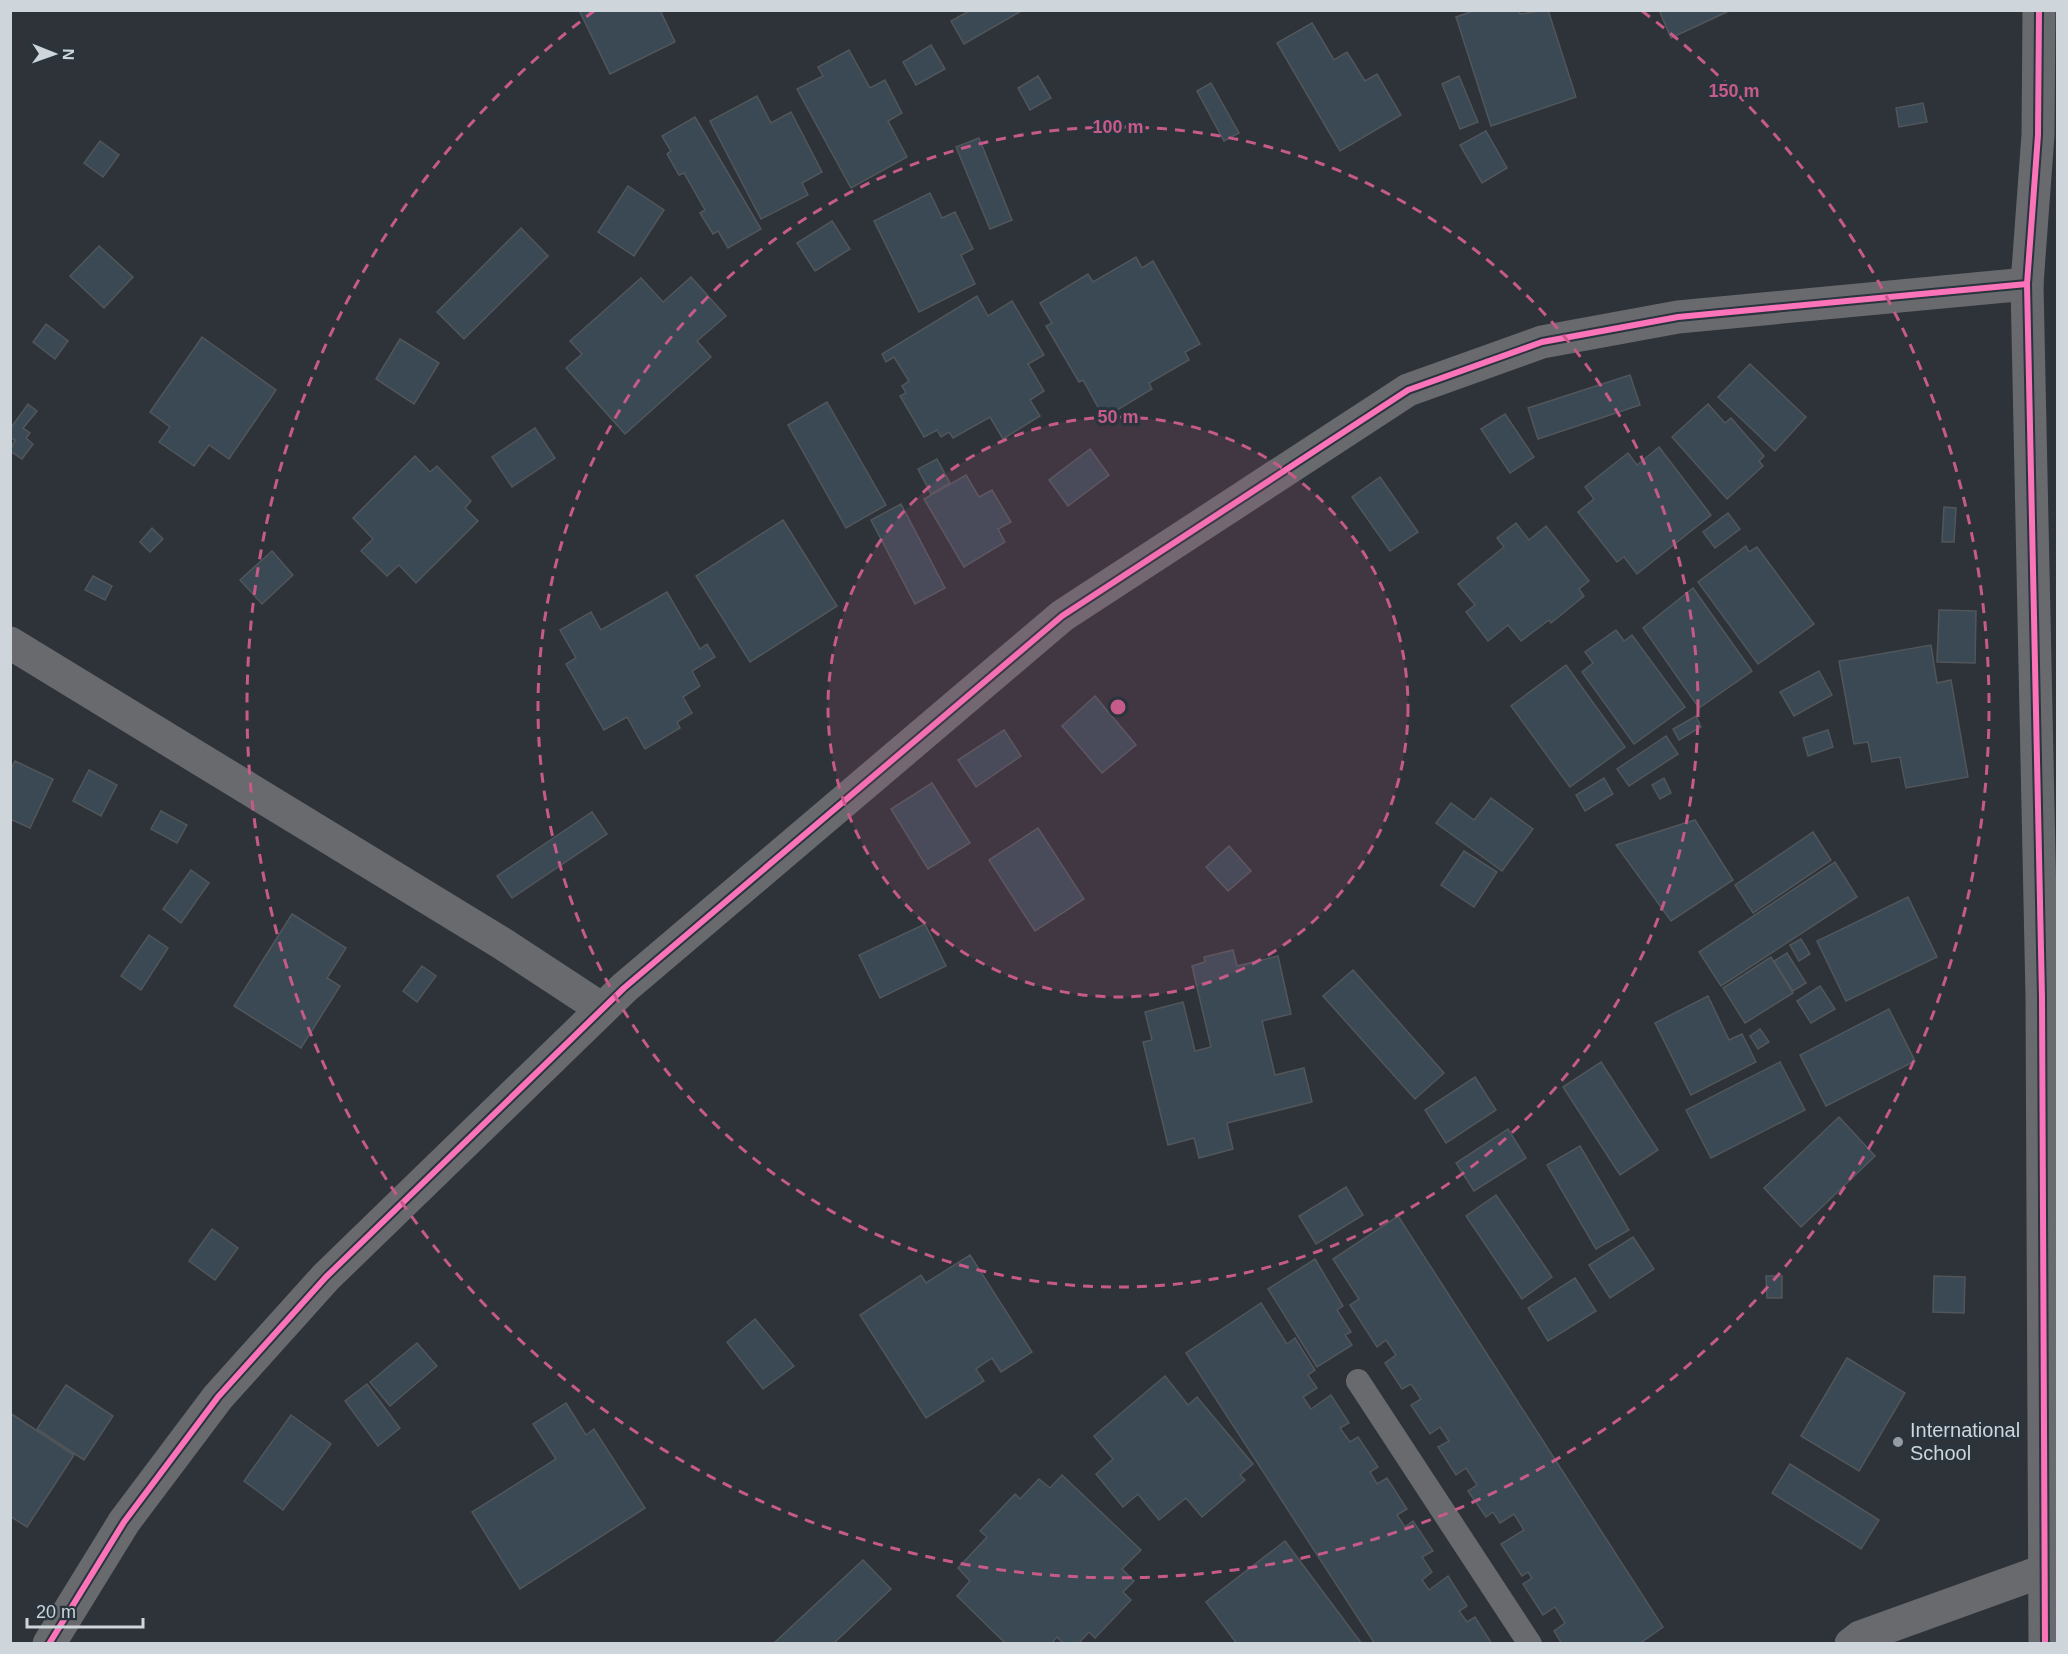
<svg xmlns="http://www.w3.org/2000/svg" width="2068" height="1654" font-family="Helvetica,sans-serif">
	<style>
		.building { fill: #3a4954; stroke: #51565b; stroke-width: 1.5 }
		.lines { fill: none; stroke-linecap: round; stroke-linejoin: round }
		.service { stroke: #686a6e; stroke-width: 24 }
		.minor { stroke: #686a6e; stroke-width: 33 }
		.tertiary { stroke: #686a6e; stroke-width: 33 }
		.cycleway-casing { stroke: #29343d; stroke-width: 10 }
		.cycleway { stroke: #fb73b8; stroke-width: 6 }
		.ring { fill: none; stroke: #c65a88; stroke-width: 3; stroke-dasharray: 10 8 }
		.poi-dot { fill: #969ca2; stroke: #29343d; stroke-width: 2 }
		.labels { text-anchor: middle; stroke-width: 6; stroke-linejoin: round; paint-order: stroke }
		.poi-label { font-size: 20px; fill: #ced5db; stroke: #29343d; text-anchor: start }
		.centre { fill: #c65a88; stroke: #29343d; stroke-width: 3 }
		.ring-label { font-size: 18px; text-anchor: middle; font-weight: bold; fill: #c65a88; stroke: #29343d; stroke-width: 6; stroke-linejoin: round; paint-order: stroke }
	</style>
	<rect width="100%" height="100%" fill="#2e3339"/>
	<g class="building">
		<polygon points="579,10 660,10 675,42 610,74"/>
		<polygon points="971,10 1023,10 964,44 951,21"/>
		<polygon points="1476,10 1519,10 1520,14 1548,10 1576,97 1491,126 1456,17"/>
		<polygon points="1659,10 1731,10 1671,38"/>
		<polygon points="1312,23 1334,60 1347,52 1365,81 1377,74 1401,115 1340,151 1277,43"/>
		<polygon points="931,45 945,69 916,85 903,62"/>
		<polygon points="849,50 870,88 885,80 902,113 888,121 907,157 851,188 797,89 823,76 818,67"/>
		<polygon points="1038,76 1051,98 1030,110 1018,88"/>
		<polygon points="1459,76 1478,122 1460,129 1442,84"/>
		<polygon points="1211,83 1239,133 1224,141 1197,91"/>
		<polygon points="757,96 771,123 791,112 822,172 802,183 808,195 761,219 710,121"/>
		<polygon points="1923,103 1927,122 1899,127 1896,108"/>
		<polygon points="695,117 761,229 728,248 718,231 713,234 700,213 705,210 684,173 679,175 667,154 671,151 662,136"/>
		<polygon points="1486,131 1507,168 1482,183 1460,145"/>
		<polygon points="979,138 1012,220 990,229 956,147"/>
		<polygon points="100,141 119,155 103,177 84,163"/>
		<polygon points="628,186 664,210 634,256 598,232"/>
		<polygon points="930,193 942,218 955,212 973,249 961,255 975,284 919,312 874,221"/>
		<polygon points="832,221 850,249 815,271 797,243"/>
		<polygon points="521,228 548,256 464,339 437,312"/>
		<polygon points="99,246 133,277 104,308 70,276"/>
		<polygon points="1136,257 1142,268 1153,261 1200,344 1185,352 1189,360 1149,383 1152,389 1104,418 1083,380 1079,382 1046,326 1052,323 1040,303 1088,274 1093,282"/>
		<polygon points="691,277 726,316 697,341 711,357 625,434 566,368 582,354 570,341 641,278 663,302"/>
		<polygon points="977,296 988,316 1012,301 1044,355 1028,364 1044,391 1030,400 1040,416 1003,439 990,417 953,438 949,432 941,437 937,430 924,437 900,396 906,393 902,386 909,381 894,357 886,362 882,354"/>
		<polygon points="46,324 68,341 55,359 33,342"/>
		<polygon points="202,337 276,390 229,459 209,445 194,466 159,442 170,427 150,412"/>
		<polygon points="400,339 439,363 414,404 376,379"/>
		<polygon points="1750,364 1806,417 1775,451 1718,397"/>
		<polygon points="1630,375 1640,405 1538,439 1528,408"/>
		<polygon points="827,402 886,505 846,528 788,425"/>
		<polygon points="28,404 37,411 23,428 30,433 26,438 33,444 22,459 10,451 15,440 10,437 10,429"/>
		<polygon points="1708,404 1725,423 1731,418 1764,456 1759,461 1763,466 1727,499 1672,437"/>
		<polygon points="1505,414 1534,457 1510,473 1481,429"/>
		<polygon points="535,428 555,458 512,487 492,457"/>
		<polygon points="1659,447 1711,515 1637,574 1624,557 1617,562 1578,512 1594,499 1585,487 1628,453 1637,465"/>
		<polygon points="1090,449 1109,475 1068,506 1049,480"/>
		<polygon points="415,456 430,472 437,466 471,501 465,508 478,521 416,583 399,565 387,576 361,551 373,539 353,518"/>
		<polygon points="937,459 950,483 931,494 918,469"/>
		<polygon points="966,475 979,497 992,490 1011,522 998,529 1005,542 964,567 924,499"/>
		<polygon points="1380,477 1418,532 1390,551 1352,497"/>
		<polygon points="901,504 945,588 915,604 871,520"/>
		<polygon points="1944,507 1956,508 1954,542 1942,542"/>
		<polygon points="1728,513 1740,529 1715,548 1703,532"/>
		<polygon points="783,520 837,606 750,662 696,576"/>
		<polygon points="1516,523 1529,540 1546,526 1589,581 1579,589 1584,596 1551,623 1549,620 1521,641 1508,625 1488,641 1466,612 1475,605 1458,584 1504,547 1497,538"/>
		<polygon points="152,528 163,539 150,552 140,542"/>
		<polygon points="1746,546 1749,552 1757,547 1814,624 1758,664 1698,582"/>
		<polygon points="272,551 293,575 262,604 240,580"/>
		<polygon points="93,576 112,586 105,600 85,590"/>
		<polygon points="1693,588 1752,671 1699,708 1643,628"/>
		<polygon points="667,592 700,649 707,644 715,657 692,671 700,686 683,697 692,713 677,722 680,728 645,749 627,717 604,730 566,664 576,658 560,630 591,612 601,630"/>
		<polygon points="1939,610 1976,611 1975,663 1937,662"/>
		<polygon points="1616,630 1624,641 1632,635 1685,707 1634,744 1582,672 1593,663 1585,652"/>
		<polygon points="1931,645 1937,683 1951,680 1968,777 1906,788 1900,757 1872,762 1868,742 1854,744 1839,661"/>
		<polygon points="1566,665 1625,747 1570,787 1511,706"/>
		<polygon points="1819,671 1832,695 1794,716 1780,692"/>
		<polygon points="1095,696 1136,745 1102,773 1062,726"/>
		<polygon points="1696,716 1701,727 1679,740 1673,729"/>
		<polygon points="1004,730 1021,756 976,787 958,760"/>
		<polygon points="1828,730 1833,747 1808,756 1803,738"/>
		<polygon points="1666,736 1678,754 1629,786 1617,769"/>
		<polygon points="15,761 53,779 30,828 10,819 10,771"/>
		<polygon points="89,770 117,785 101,816 73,801"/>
		<polygon points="1604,778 1613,794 1585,811 1576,795"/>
		<polygon points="1664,778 1671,793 1660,799 1652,785"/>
		<polygon points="932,783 970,843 928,869 891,809"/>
		<polygon points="1491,798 1533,829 1502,871 1436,823 1451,803 1474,820"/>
		<polygon points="161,811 187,825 177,843 151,829"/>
		<polygon points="592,812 607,834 512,898 497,876"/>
		<polygon points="1695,820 1733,880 1671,921 1616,845"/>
		<polygon points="1038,828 1084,899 1035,931 989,860"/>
		<polygon points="1813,832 1831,860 1753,913 1735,885"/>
		<polygon points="1229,846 1251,871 1228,891 1206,867"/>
		<polygon points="1464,851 1497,872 1474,907 1441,885"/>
		<polygon points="1835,862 1857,897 1721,986 1699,952"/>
		<polygon points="191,870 209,883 181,923 163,909"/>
		<polygon points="1908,897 1937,957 1846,1001 1817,941"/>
		<polygon points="292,914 346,948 327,978 340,986 301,1048 234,1006"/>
		<polygon points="925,924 946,966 880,998 859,955"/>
		<polygon points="149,935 168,948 141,990 121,976"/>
		<polygon points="1801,939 1810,954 1799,961 1790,945"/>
		<polygon points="1233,950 1237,966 1278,956 1291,1014 1262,1021 1275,1075 1304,1068 1312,1102 1227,1123 1233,1149 1199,1158 1194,1138 1168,1145 1143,1042 1152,1040 1145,1012 1183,1002 1195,1051 1211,1047 1192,966 1205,962 1204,957"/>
		<polygon points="1787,953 1806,983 1793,991 1774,961"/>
		<polygon points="1771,957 1793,993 1745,1023 1723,988"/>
		<polygon points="422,966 436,976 417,1002 403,991"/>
		<polygon points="1353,970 1444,1073 1415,1099 1323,996"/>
		<polygon points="1820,986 1835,1009 1811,1023 1797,1001"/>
		<polygon points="1708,996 1729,1040 1742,1034 1756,1062 1691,1095 1655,1023"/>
		<polygon points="1889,1009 1915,1061 1826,1106 1800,1055"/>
		<polygon points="1760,1029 1769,1042 1758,1049 1750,1036"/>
		<polygon points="1601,1062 1658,1150 1620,1175 1563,1087"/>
		<polygon points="1780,1062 1805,1110 1711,1158 1686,1110"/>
		<polygon points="1475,1077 1496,1110 1446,1143 1425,1110"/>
		<polygon points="1839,1117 1875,1156 1801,1227 1764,1188"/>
		<polygon points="1508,1129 1526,1158 1474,1191 1456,1163"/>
		<polygon points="1580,1146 1629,1230 1596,1249 1547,1165"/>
		<polygon points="1346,1187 1363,1215 1316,1244 1299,1216"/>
		<polygon points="1496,1195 1552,1277 1522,1299 1466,1216"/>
		<polygon points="1398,1216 1663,1627 1639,1644 1562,1644 1554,1631 1565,1623 1555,1607 1543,1615 1523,1584 1532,1578 1528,1572 1522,1576 1501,1544 1524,1530 1514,1514 1500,1523 1493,1512 1486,1517 1468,1491 1477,1485 1466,1468 1456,1475 1438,1447 1449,1441 1440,1427 1430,1434 1411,1405 1421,1399 1411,1384 1402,1389 1385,1363 1396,1355 1386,1340 1377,1347 1350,1305 1359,1299 1333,1259"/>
		<polygon points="212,1229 238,1248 215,1280 189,1261"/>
		<polygon points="1633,1237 1654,1269 1610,1298 1589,1265"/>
		<polygon points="970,1255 1032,1352 1001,1372 992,1358 976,1369 984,1381 926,1418 860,1315 921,1275 926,1283"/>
		<polygon points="1315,1259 1343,1306 1337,1310 1351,1332 1345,1335 1352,1345 1317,1367 1268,1289"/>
		<polygon points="1766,1276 1782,1276 1782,1298 1767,1298"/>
		<polygon points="1934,1276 1965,1277 1964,1313 1933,1312"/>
		<polygon points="1575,1278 1596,1311 1548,1341 1528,1308"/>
		<polygon points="1261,1303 1287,1344 1295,1338 1315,1370 1308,1375 1317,1388 1303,1397 1311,1409 1331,1395 1349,1423 1340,1428 1350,1442 1358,1437 1378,1467 1370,1472 1377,1484 1387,1478 1407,1509 1397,1515 1405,1527 1413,1521 1433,1551 1422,1557 1432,1572 1422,1580 1429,1590 1448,1576 1467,1606 1459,1611 1467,1622 1475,1617 1492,1644 1375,1644 1186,1353"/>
		<polygon points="755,1319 794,1366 763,1389 727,1342"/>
		<polygon points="417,1343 437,1366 390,1406 370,1382"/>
		<polygon points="1847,1358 1905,1393 1859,1471 1801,1436"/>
		<polygon points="1165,1376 1188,1405 1197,1397 1253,1464 1240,1475 1245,1480 1202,1517 1186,1498 1159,1520 1138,1494 1123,1507 1096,1474 1113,1459 1094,1436"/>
		<polygon points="367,1384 400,1428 378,1446 345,1401"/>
		<polygon points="66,1385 113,1416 84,1460 37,1429"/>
		<polygon points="566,1403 586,1435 594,1429 645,1508 520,1589 472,1512 556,1459 533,1424"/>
		<polygon points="10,1413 74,1455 27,1527 10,1516"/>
		<polygon points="291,1415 331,1444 283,1510 244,1481"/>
		<polygon points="1790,1464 1879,1520 1861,1549 1772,1493"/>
		<polygon points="1062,1475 1141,1550 1122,1569 1134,1581 1123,1592 1131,1600 1095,1638 1089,1632 1078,1644 1064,1644 1057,1637 1051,1644 1006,1644 957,1596 970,1581 958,1568 987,1537 980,1531 1015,1494 1020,1499 1039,1479 1050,1488"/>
		<polygon points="1285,1541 1362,1644 1237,1644 1206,1602"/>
		<polygon points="863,1560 891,1589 833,1644 773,1644"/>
	</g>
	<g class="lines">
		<polyline class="service" points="1358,1381 1530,1644"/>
		<g class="minor">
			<polyline points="10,643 503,944 602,1009"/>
			<polyline points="49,1644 124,1522 218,1397 326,1277 624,988 1062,616 1408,390 1542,342 1678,317 2027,284"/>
		</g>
		<g class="tertiary">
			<polyline points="2039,10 2038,135 2027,284 2042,997 2045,1644"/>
			<polyline points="1851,1644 1860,1637 2046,1570 2058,1568"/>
		</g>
		<g class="cycleway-casing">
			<g id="cycleway">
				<polyline points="2039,10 2038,135 2027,284 2042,997 2045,1644"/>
				<polyline points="49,1644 124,1522 218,1397 326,1277 624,988 1062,616 1408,390 1542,342 1678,317 2027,284"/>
			</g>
		</g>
		<use href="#cycleway" class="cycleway"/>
	</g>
	<circle cx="1118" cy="707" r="290" fill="#c65a88" fill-opacity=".12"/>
	<g class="ring">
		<circle cx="1118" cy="707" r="290"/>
		<circle cx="1118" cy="707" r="580"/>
		<path d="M1642 11A871 871 0 1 1 594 11"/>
	</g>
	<circle class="poi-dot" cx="1898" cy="1442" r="6"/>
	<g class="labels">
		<g class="poi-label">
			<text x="1910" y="1437">International<tspan x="1910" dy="23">School</tspan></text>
		</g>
	</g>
	<circle cx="1118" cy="707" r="9" class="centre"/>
	<g class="ring-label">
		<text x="1734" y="97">150 m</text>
		<text x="1118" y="133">100 m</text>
		<text x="1118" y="423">50 m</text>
	</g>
	<rect width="2068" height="1654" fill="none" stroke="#ced5db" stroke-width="24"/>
	<g transform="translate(54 54) rotate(91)" stroke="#29343d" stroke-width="4.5" paint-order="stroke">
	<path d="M0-4.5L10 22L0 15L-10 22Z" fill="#ced5db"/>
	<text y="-9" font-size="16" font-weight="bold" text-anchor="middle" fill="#ced5db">N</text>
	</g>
	<path d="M27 1618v9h116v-9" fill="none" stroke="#ced5db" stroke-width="3"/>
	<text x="36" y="1618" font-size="18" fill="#ced5db" stroke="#29343d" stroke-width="4.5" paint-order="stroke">20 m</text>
</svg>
